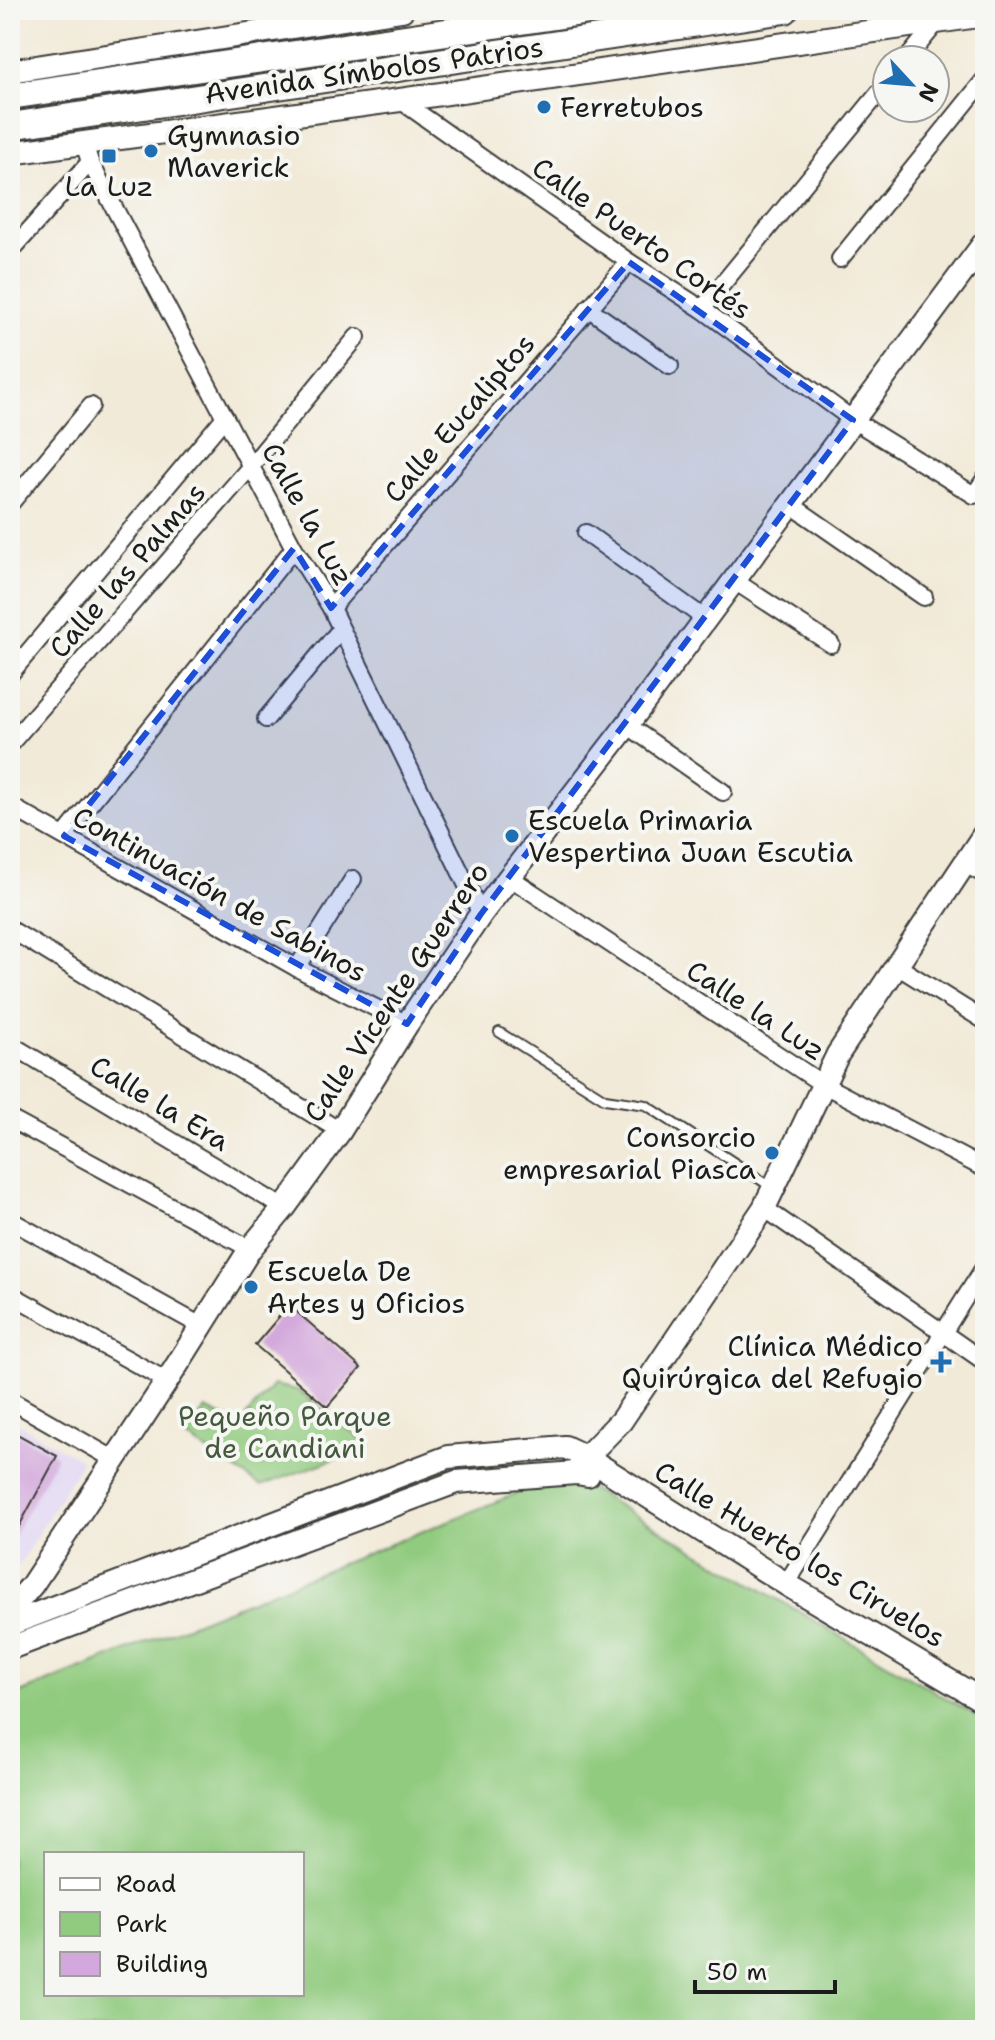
<svg xmlns="http://www.w3.org/2000/svg" width="995" height="2040" font-family="'Shantell Sans',sans-serif">
	<style>
		.built { fill: #e0d4f4 }
		.green { fill: #91cb7f; stroke: #56744e; stroke-width: 2; fill-rule: evenodd }
		.building { fill: #d3a8dc }
		.lines { fill: none; stroke-linecap: round; stroke-linejoin: round }
		.lane-casing { stroke: #3c3b38; stroke-width: 12 }
		.street-casing { stroke: #3c3b38; stroke-width: 20 }
		.secondary-casing { stroke: #3c3b38; stroke-width: 26 }
		.primary-casing { stroke: #3c3b38; stroke-width: 30 }
		.lane { stroke: #fff; stroke-width: 8 }
		.street { stroke: #fff; stroke-width: 16 }
		.secondary { stroke: #fff; stroke-width: 22 }
		.primary { stroke: #fff; stroke-width: 26 }
		.marked { fill: #1d4ed8; fill-opacity: 0.2; stroke: #1d4ed8; stroke-width: 6; stroke-dasharray: 16 10; stroke-linejoin: round }
		.poi-dot { fill: #1f6fb2; stroke: #f6f6f2; stroke-width: 3 }
		.labels { text-anchor: middle; stroke-width: 8; stroke-linejoin: round; paint-order: stroke }
		.street-label { font-size: 28px; fill: #1c1c1c; stroke: #f6f6f2 }
		.poi-label { font-size: 28px; fill: #1c1c1c; stroke: #f6f6f2; text-anchor: start }
		.park-label { font-size: 28px; fill: #45593f; stroke: #f6f6f2 }
	</style>
	<rect width="100%" height="100%" fill="#f6f6f2"/>
	<filter id="ink" filterUnits="userSpaceOnUse"><feTurbulence type="fractalNoise" baseFrequency=".0125" numOctaves="2"/><feDisplacementMap in="SourceGraphic" scale="16" xChannelSelector="R" yChannelSelector="G"/><feConvolveMatrix kernelMatrix="1 2 1 2 8 2 1 2 1" color-interpolation-filters="sRGB"/></filter>
	<filter id="wash" filterUnits="userSpaceOnUse"><feTurbulence type="fractalNoise" baseFrequency=".006" numOctaves="4" result="noise"/><feDisplacementMap in="SourceGraphic" scale="32" xChannelSelector="R" yChannelSelector="G"/><feGaussianBlur stdDeviation="1.8" result="paint"/><feColorMatrix in="noise" values="0 0 0 0 0 0 0 0 0 0 0 0 0 0 0 0 0 1.4 0 .05"/><feComposite in="paint" operator="in"/></filter>
	<g filter="url(#wash)">
		<rect width="100%" height="100%" fill="#f2ead8"/>
		<polygon class="built" points="10,1419 82,1461 10,1580"/>
		<g class="green">
			<polygon points="273,1385 297,1390 370,1446 261,1486 183,1435 206,1409 239,1425"/>
			<path d="M565,1474L985,1721V2030H10V1697ZM46,1854H302V1994H46Z"/>
		</g>
		<g id="blocks">
			<g class="building">
				<polygon points="289,1305 361,1368 327,1407 255,1345"/>
				<polygon points="10,1430 57,1456 10,1543"/>
			</g>
		</g>
	</g>
	<g filter="url(#ink)">
		<use href="#blocks" fill-opacity="0" stroke="#3c3b38" stroke-width="2"/>
		<g class="lines">
			<g class="lane-casing">
				<polyline id="lane" points="499,1032 605,1099 646,1105 773,1188"/>
			</g>
			<g class="street-casing">
				<g id="street">
					<polyline points="906,60 938,21"/>
					<polyline points="400,100 629,262 702,309 853,420 974,495 985,479"/>
					<polyline points="84,143 90,162 294,548 331,608 481,914"/>
					<polyline points="10,252 90,162"/>
					<polyline points="840,259 985,79"/>
					<polyline points="588,308 670,366"/>
					<polyline points="702,309 887,83"/>
					<polyline points="10,504 91,406"/>
					<polyline points="790,504 924,597"/>
					<polyline points="586,533 704,618"/>
					<polyline points="733,580 831,644"/>
					<polyline points="331,608 629,262"/>
					<polyline points="10,674 225,417"/>
					<polyline points="266,719 340,630"/>
					<polyline points="627,725 723,792"/>
					<polyline points="10,744 251,466 357,337"/>
					<polyline points="10,806 297,968 407,1024"/>
					<polyline points="64,836 294,548"/>
					<polyline points="964,863 985,875"/>
					<polyline points="509,877 824,1085 985,1169"/>
					<polyline points="10,929 340,1131"/>
					<polyline points="897,966 985,1021"/>
					<polyline points="297,968 353,879"/>
					<polyline points="10,1044 284,1208"/>
					<polyline points="10,1119 250,1249"/>
					<polyline points="764,1208 985,1362"/>
					<polyline points="10,1220 201,1326"/>
					<polyline points="10,1294 167,1381"/>
					<polyline points="10,1400 115,1460"/>
					<polyline points="786,1584 985,1266"/>
				</g>
			</g>
			<g class="secondary-casing">
				<g id="secondary">
					<polyline points="10,71 402,10"/>
					<polyline points="10,153 400,100 985,15"/>
					<polyline points="576,1473 586,1457 621,1421 764,1208 838,1054 985,833"/>
					<polyline points="10,1611 32,1585 167,1381 250,1249 284,1208 340,1131 407,1024 481,914 627,725 985,242"/>
					<polyline points="10,1624 448,1457 565,1447 586,1457 786,1584 985,1702"/>
					<polyline points="10,1648 456,1482 576,1473 588,1475"/>
				</g>
			</g>
			<g class="primary-casing">
				<g id="primary">
					<polyline points="10,96 596,10"/>
					<polyline points="10,126 785,10"/>
				</g>
			</g>
			<use href="#lane" class="lane"/>
			<use href="#street" class="street"/>
			<use href="#secondary" class="secondary"/>
			<use href="#primary" class="primary"/>
		</g>
	</g>
	<path class="marked" d="M629,262L853,420L481,914L407,1024L64,836L294,548L331,608Z"/>
	<g class="poi-dot">
		<circle cx="544" cy="107" r="8"/>
		<circle cx="151" cy="151" r="8"/>
		<rect x="101" y="148" width="16" height="16" rx="4"/>
		<circle cx="512" cy="836" r="8"/>
		<circle cx="772" cy="1153" r="8"/>
		<circle cx="251" cy="1287" r="8"/>
		<path d="M937 1350h8v8h8v8h-8v8h-8v-8h-8v-8h8z"/>
	</g>
	<g class="labels">
		<g class="street-label">
			<text transform="translate(374 70) rotate(-8)" y="10">Avenida Símbolos Patrios</text>
			<text transform="translate(642 238) rotate(35)" y="10">Calle Puerto Cortés</text>
			<text transform="translate(459 418) rotate(-49)" y="10">Calle Eucaliptos</text>
			<text transform="translate(308 514) rotate(61)" y="10">Calle la Luz</text>
			<text transform="translate(127 570) rotate(-49)" y="10">Calle las Palmas</text>
			<text transform="translate(220 894) rotate(29)" y="10">Continuación de Sabinos</text>
			<text transform="translate(396 992) rotate(-56)" y="10">Calle Vicente Guerrero</text>
			<text transform="translate(756 1010) rotate(33)" y="10">Calle la Luz</text>
			<text transform="translate(160 1103) rotate(31)" y="10">Calle la Era</text>
			<text transform="translate(800 1554) rotate(31)" y="10">Calle Huerto los Ciruelos</text>
		</g>
		<g class="poi-label">
			<text x="560" y="117">Ferretubos</text>
			<text x="167" y="145">Gymnasio<tspan x="167" dy="32">Maverick</tspan></text>
			<text x="109" y="196" text-anchor="middle">La Luz</text>
			<text x="528" y="830">Escuela Primaria<tspan x="528" dy="32">Vespertina Juan Escutia</tspan></text>
			<text x="756" y="1147" text-anchor="end">Consorcio<tspan x="756" dy="32">empresarial Piasca</tspan></text>
			<text x="267" y="1281">Escuela De<tspan x="267" dy="32">Artes y Oficios</tspan></text>
			<text x="923" y="1356" text-anchor="end">Clínica Médico<tspan x="923" dy="32">Quirúrgica del Refugio</tspan></text>
		</g>
		<g class="park-label">
			<text x="285" y="1426">Pequeño Parque<tspan x="285" dy="32">de Candiani</tspan></text>
		</g>
	</g>
	<rect width="995" height="2040" fill="none" stroke="#f6f6f2" stroke-width="40"/>
	<rect x="44" y="1852" width="260" height="144" fill="#f6f6f2" stroke="#9f9f9c" stroke-width="2"/>
	<rect x="60" y="1878" width="40" height="12" fill="#ffffff" stroke="#9f9f9c" stroke-width="2"/>
	<text x="116" y="1892" font-size="24" fill="#1c1c1c">Road</text>
	<rect x="60" y="1912" width="40" height="24" fill="#91cb7f" stroke="#9f9f9c" stroke-width="2"/>
	<text x="116" y="1932" font-size="24" fill="#1c1c1c">Park</text>
	<rect x="60" y="1952" width="40" height="24" fill="#d3a8dc" stroke="#9f9f9c" stroke-width="2"/>
	<text x="116" y="1972" font-size="24" fill="#1c1c1c">Building</text>
	<g transform="translate(911 84) rotate(116)"><circle r="38" fill="#f6f6f2" stroke="#9f9f9c" stroke-width="2"/>
	<path d="M0-6L14 30L0 20L-14 30Z" fill="#1f6fb2"/>
	<text y="-12" font-size="22" font-weight="bold" text-anchor="middle" fill="#1c1c1c">N</text>
	</g>
	<path d="M695 1980v12h140v-12" fill="none" stroke="#1c1c1c" stroke-width="4"/>
	<text x="707" y="1980" font-size="24" fill="#1c1c1c" stroke="#f6f6f2" stroke-width="6" paint-order="stroke">50 m</text>
</svg>
